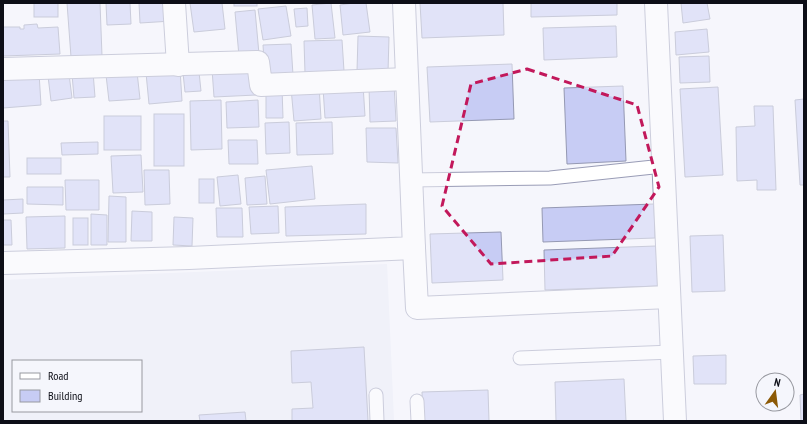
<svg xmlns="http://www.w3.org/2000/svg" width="807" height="424" font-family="'PT Sans Narrow',sans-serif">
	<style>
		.built { fill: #e8eaf7; fill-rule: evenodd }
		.building { fill: #c7ccf4; stroke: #9599b3 }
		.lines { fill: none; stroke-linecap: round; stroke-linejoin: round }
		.service-casing { stroke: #999cb6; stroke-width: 15 }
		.minor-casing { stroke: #999cb6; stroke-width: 24 }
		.service { stroke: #fff; stroke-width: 13 }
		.minor { stroke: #fff; stroke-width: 22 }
		.marked { fill: none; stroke: #c2185b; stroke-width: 3; stroke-dasharray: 8 5; stroke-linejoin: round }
	</style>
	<rect width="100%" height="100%" fill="#f5f6fc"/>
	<path class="built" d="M387,264L394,421H3V280ZM13,361H141V411H13Z"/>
	<g class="building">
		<rect x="34" y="3" width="24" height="14"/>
		<polygon points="67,3 100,3 102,56 71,57"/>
		<polygon points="106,3 130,3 131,24 107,25"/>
		<polygon points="139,3 171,3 172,21 140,23"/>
		<polygon points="190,3 222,3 225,29 194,32"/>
		<rect x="234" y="3" width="23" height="3"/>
		<polygon points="331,3 335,38 315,39 312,5"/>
		<polygon points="354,3 366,3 370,32 343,35 340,5"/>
		<polygon points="420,3 503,3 504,35 422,38"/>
		<polygon points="531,3 617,3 617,15 531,17"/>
		<polygon points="681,3 707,3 710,19 683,23"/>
		<polygon points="286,6 291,36 263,40 258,9"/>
		<polygon points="307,8 308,26 296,27 294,9"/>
		<polygon points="255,10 259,54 239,56 235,12"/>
		<polygon points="37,24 38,28 58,27 60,54 3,56 3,27 20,27 20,29 24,29 24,25"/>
		<polygon points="616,26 617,57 544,60 543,28"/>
		<polygon points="707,29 709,52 676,55 675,32"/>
		<polygon points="358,36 389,37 388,72 357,71"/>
		<polygon points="342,40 344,71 305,73 304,41"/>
		<polygon points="291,44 293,75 265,76 263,45"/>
		<polygon points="709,56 710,82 680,83 679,57"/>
		<polygon points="512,64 514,119 430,122 427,67"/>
		<polygon points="255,68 256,95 214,97 212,69"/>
		<polygon points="180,69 182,101 149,104 146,73"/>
		<polygon points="93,72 95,97 74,98 72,74"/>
		<polygon points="137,72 140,99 109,101 106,75"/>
		<polygon points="199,72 201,91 185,92 183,73"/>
		<polygon points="39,73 41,105 3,108 3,76"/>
		<polygon points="69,74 72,98 51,101 48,76"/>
		<polygon points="394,84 396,121 370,122 369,86"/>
		<polygon points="319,85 321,119 294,121 291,88"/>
		<polygon points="363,85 365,116 325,118 323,88"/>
		<polygon points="623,86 626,161 567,164 564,88"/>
		<polygon points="718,87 723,175 685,177 680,89"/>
		<polygon points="266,88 282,88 283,118 266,118"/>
		<polygon points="804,99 804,185 800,185 795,100"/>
		<polygon points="221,100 222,149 191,150 190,101"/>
		<polygon points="258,100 259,127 227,128 226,102"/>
		<polygon points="754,106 773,106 776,190 757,190 757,180 737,181 736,127 755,126"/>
		<rect x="154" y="114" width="30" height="52"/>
		<rect x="104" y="116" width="37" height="34"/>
		<polygon points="3,121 8,121 10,177 3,177"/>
		<polygon points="289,122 290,153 266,154 265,123"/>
		<polygon points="332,122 333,154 297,155 296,123"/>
		<polygon points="366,128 396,128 398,163 367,162"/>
		<polygon points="228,140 257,140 258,164 229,164"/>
		<polygon points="98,142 98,154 62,155 61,143"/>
		<polygon points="141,155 143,192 113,193 111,156"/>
		<rect x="27" y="158" width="34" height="16"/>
		<polygon points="312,166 315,199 270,204 266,170"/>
		<polygon points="144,170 169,170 170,204 145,205"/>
		<polygon points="238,175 241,204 220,206 217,177"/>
		<polygon points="265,176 267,204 247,205 245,178"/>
		<rect x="199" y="179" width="15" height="24"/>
		<polygon points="65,180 99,180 99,210 66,210"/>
		<polygon points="27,187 63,187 63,205 27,204"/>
		<polygon points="109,196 126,197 126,242 108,242"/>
		<polygon points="23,199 23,213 3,214 3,200"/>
		<polygon points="366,204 366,234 286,236 285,207"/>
		<polygon points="654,204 655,238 543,242 542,208"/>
		<polygon points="278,206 279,233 251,234 249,207"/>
		<polygon points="216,208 242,208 243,237 217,237"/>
		<polygon points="132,211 152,212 152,241 131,241"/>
		<polygon points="91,214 107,215 107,245 91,245"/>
		<polygon points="65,216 65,248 27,249 26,217"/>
		<polygon points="174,217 193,218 192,246 173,245"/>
		<rect x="73" y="218" width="15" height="27"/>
		<polygon points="3,220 11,220 12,245 3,245"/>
		<polygon points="501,232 503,280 432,283 430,234"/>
		<polygon points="723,235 725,291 692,292 690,236"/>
		<polygon points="656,246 658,286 545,290 544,250"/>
		<polygon points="364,347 368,421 292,421 292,409 313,408 311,382 292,383 291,351"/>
		<polygon points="726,355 726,384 694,384 693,356"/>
		<polygon points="624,379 626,421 556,421 555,382"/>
		<polygon points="488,390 489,421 423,421 422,392"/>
		<polygon points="804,394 804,421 801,421 800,395"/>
		<polygon points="245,412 246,421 200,421 199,415"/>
	</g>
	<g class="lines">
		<g class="service-casing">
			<g id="service">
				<polyline points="411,180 550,178 663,166"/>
				<polyline points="520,358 672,352"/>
				<polyline points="376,395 377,421"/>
				<polyline points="417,401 418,421"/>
			</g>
		</g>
		<g class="minor-casing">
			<g id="minor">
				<polyline points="174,3 178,65"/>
				<polyline points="656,3 675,421"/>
				<polyline points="3,69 258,62 261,85 407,79"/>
				<polyline points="414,248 417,308 669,297"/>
				<polyline points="3,263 189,258 414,248 404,3"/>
			</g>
		</g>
		<use href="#service" class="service"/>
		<use href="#minor" class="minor"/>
	</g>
	<path d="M0 0H807V424H0ZM527,69L637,105L659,187L612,256L491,264L442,206L471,84Z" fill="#f5f6fc" fill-opacity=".55" fill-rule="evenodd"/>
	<path class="marked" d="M527,69L637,105L659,187L612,256L491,264L442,206L471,84Z"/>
	<rect width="807" height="424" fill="none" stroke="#0d0e17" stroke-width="8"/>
	<rect x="12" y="360" width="130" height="52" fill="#f5f6fc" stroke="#9899a0"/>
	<rect x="20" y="373" width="20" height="6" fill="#ffffff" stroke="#9899a0"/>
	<text x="48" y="380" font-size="12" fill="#0d0e17">Road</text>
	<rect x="20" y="390" width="20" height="12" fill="#c7ccf4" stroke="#9899a0"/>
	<text x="48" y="400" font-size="12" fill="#0d0e17">Building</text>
	<g transform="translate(775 392) rotate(14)"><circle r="19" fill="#f5f6fc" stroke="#9899a0"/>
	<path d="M0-3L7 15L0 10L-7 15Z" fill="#8c5905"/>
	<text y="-6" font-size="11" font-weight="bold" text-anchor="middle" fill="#0d0e17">N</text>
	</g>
</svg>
